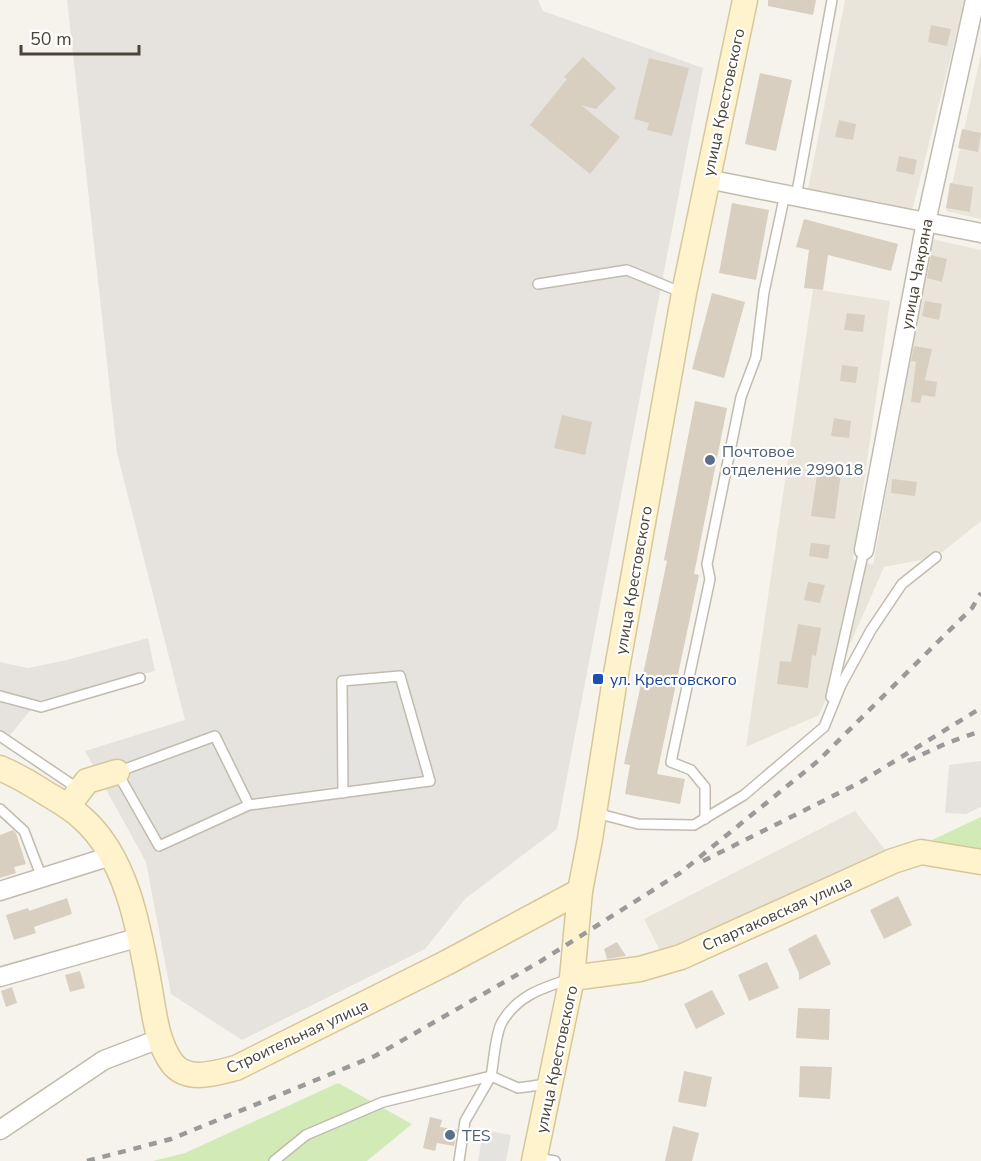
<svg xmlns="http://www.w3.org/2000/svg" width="981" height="1161" font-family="'Nunito Sans',sans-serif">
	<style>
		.residential { fill: #eae5da }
		.industrial { fill: #e6e2dd }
		.green { fill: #d2eab5 }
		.parking { fill: #e5e3e0 }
		.building { fill: #d8cfc1 }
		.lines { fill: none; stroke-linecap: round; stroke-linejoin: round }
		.lane-casing { stroke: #c2bbae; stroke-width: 12 }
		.street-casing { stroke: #c2bbae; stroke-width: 21 }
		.secondary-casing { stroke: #d6c79b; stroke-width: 27 }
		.lane { stroke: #fff; stroke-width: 9 }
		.street { stroke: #fff; stroke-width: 18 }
		.secondary { stroke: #fff3cd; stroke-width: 24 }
		.rail { stroke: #9a9a9a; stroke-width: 4.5; stroke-dasharray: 8 8; stroke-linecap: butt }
		.service-dot { fill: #5c6f8a; stroke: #fff; stroke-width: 2 }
		.transit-dot { fill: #1a4fb4; stroke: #fff; stroke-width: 2 }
		.labels { text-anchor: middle; stroke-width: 4.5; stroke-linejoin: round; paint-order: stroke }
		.street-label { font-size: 16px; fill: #4b4439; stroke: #fff }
		.service-label { font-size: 16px; fill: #4e5e75; stroke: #fff; text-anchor: start }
		.transit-label { font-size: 16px; fill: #164399; stroke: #fff; text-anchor: start }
	</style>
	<rect width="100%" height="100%" fill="#f6f3ec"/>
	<g class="residential">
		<polygon points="845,0 965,0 912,211 808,189"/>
		<polygon points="981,54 981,219 946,211"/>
		<polygon points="932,239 981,250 981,521 936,557 884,567 819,715 746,747 813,289 890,301 853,559 873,565"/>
		<polygon points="855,811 887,852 661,953 644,919"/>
	</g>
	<g class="industrial">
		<polygon points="67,0 538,0 543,11 703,68 557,829 465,899 425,949 242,1040 171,994 146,862 85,751 185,720 117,453"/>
		<polygon points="148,638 155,671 38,701 10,735 0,732 0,662 28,668 67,660"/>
		<polygon points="981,761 981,807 966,814 945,813 949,765"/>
	</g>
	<g class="green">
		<polygon points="981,817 981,851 932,840"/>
		<polygon points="338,1083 412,1124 367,1161 153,1161 185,1153"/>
	</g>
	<g class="parking">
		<polygon points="406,658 445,785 259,810 158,857 104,761 223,717 258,793 323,783 327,669"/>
		<polygon points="483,1130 511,1135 506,1161 478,1161"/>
	</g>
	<g class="building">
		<polygon points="768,0 816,0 813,15 768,6"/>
		<polygon points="931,25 951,29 947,46 928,42"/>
		<polygon points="583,57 616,88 596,109 581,105 620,137 590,174 530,125 567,79 564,77"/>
		<polygon points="649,58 689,68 672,136 647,130 649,123 634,119"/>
		<polygon points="760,73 792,80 776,151 745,144"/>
		<polygon points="839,120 856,124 853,140 835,137"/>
		<polygon points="962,129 981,133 978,152 958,148"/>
		<polygon points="899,156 917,160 914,175 896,171"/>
		<polygon points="950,183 973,187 970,212 946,208"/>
		<polygon points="732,203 769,210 756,280 719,273"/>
		<polygon points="804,219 898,244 891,271 828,255 823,290 804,288 809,250 796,247"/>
		<polygon points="931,255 947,259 942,282 927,278"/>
		<polygon points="712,293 745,302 724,378 692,369"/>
		<polygon points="925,301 942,304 939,320 922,316"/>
		<polygon points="847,313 865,315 863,332 844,330"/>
		<polygon points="914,346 932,349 925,380 937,382 935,397 922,395 920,403 911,402 916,362 911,361"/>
		<polygon points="842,365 858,367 856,383 840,381"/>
		<polygon points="695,401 727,408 694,574 699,575 657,774 685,779 680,804 625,794 630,765 624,764 667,561 664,560"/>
		<polygon points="562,415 592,422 585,455 554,448"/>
		<polygon points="834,418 851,421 849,438 831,436"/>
		<polygon points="819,462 842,465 835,519 811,516"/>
		<polygon points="892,479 917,482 915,496 891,493"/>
		<polygon points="811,543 830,545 828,559 809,556"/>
		<polygon points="808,582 825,585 820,603 804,600"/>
		<polygon points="798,624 821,628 816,656 812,655 808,688 777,684 780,661 791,662"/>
		<polygon points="13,830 16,833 26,864 14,867 16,873 0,878 0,835"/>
		<polygon points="898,896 912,925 884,939 870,910"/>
		<polygon points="67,898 72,914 34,927 36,933 14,940 6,915 28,908 29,911"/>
		<polygon points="816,934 831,964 799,980 799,973 788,949"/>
		<polygon points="617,942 626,956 607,959 604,949"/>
		<polygon points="767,962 779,988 749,1001 738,975"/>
		<polygon points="80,971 85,988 70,992 65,975"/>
		<polygon points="12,987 17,1003 6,1007 1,991"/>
		<polygon points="712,990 725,1014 696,1029 684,1004"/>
		<polygon points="798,1008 830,1009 829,1040 796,1038"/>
		<polygon points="800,1066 832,1067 830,1099 799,1097"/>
		<polygon points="684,1071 712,1077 706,1107 678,1102"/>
		<polygon points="430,1117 442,1120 440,1127 457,1130 454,1146 437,1143 435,1151 423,1148"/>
		<polygon points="673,1126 699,1133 692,1161 665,1161"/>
	</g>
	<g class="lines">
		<g class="lane-casing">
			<g id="lane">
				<polyline points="796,197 832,0"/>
				<polyline points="538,284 627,270 683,293"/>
				<polyline points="0,696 41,707 140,678"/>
				<polyline points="831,697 864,550"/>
				<polyline points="0,736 80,790"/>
				<polyline points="249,805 159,846 117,772 215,736 249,805 430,781 400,676 342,681 343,793"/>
				<polyline points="0,809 24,831 42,878"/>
				<polyline points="596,813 638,824 694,825 744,795 824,727 841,685 871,630 902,584 936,557"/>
				<polyline points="705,819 705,787 691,770 671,762 710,579 707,564 741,397 756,357 764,292 785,194"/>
				<path d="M547,1084L518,1088L491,1076C494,1061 495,1037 501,1024C516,996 542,988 570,979"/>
				<polyline points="537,1158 555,1161"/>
				<polyline points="274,1161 306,1135 383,1102 491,1076"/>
				<polyline points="459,1161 465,1121 491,1076"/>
			</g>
		</g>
		<g class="street-casing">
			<g id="street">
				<polyline points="707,179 981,233"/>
				<polyline points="864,550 926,222 975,0"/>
				<polyline points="0,891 111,856"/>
				<polyline points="0,977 140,937"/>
				<polyline points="0,1130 104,1060 159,1039"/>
			</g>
		</g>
		<g class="secondary-casing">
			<g id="secondary">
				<path d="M0,768C16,775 30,783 44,792C57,800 71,807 82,818C127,857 139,929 149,984C154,1011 156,1041 172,1063C187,1083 216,1073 236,1068L446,963L580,891"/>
				<polyline points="68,806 87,781 117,772"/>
				<polyline points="572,978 640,969 681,957 893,861 921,852 981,862"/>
				<polyline points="534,1161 572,978 580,891 590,839 614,685 684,293 745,0"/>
			</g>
		</g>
		<use href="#lane" class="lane"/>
		<use href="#street" class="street"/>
		<use href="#secondary" class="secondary"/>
		<g class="rail">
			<polyline points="908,761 947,743 981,731"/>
			<polyline points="703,861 859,783 981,708"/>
			<polyline points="87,1161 171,1139 375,1056 541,961 680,873 818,761 972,608 981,593"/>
		</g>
	</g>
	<g class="service-dot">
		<circle cx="710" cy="460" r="6"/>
		<circle cx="450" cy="1135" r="6"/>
	</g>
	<rect class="transit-dot" x="592" y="673" width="12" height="12" rx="3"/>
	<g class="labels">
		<g class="street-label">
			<text transform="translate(723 102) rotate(-78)" y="6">улица Крестовского</text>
			<text transform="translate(916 274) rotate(-79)" y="6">улица Чакряна</text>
			<text transform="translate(633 580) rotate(-80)" y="6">улица Крестовского</text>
			<text transform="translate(777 913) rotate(-24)" y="6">Спартаковская улица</text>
			<text transform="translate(297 1036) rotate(-25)" y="6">Строительная улица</text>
			<text transform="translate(556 1059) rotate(-78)" y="6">улица Крестовского</text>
		</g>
		<g class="service-label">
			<text x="722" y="457">Почтовое<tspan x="722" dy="18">отделение 299018</tspan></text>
			<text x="462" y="1141">TES</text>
		</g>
		<g class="transit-label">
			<text x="610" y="685">ул. Крестовского</text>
		</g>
	</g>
	<path d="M21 45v9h118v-9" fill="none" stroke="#4b4439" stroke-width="3"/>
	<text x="30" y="45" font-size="18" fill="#4b4439" stroke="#ffffff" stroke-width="4.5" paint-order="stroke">50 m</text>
</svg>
